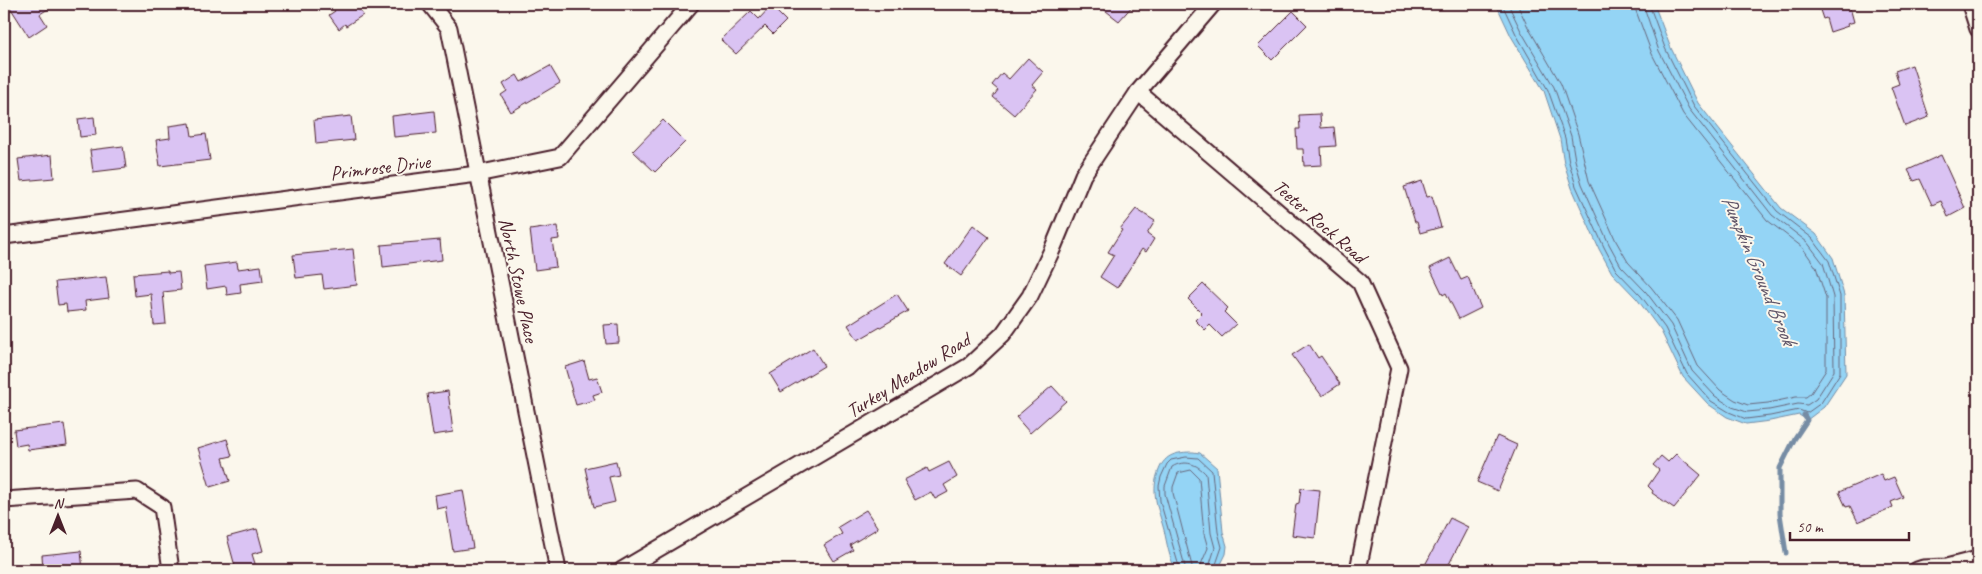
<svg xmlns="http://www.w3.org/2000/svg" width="1982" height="574" font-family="Caveat,sans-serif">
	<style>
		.water { fill: #94d4f5; stroke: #768ca4 }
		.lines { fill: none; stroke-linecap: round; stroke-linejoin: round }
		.shore { stroke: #68677c; stroke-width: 1 }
		.stream { stroke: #768ca4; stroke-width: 5 }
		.building { fill: #dac3f3; stroke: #4a1f2b }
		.street-casing { stroke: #4a1f2b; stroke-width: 19 }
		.street { stroke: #fbf7ec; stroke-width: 15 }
		.labels { text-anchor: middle; stroke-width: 4; stroke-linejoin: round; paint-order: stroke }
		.street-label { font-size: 20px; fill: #4a1f2b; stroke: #fbf7ec }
		.water-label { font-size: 21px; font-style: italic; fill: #605568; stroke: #fbf7ec }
	</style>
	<rect width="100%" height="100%" fill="#fbf7ec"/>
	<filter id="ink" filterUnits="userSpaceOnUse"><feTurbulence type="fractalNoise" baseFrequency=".02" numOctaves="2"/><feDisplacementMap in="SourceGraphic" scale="10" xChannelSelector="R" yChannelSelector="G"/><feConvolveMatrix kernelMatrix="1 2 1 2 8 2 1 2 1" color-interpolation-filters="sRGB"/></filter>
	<g filter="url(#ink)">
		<g class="water">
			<polygon points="1496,4 1654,4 1670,46 1698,103 1781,208 1816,234 1833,258 1844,295 1846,374 1824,407 1807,420 1799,415 1770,421 1746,424 1727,417 1708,404 1683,377 1661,331 1637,299 1612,273 1599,249 1572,188 1564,163 1560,139 1544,91 1511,36"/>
			<path d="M1193,452L1200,453L1217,468L1223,532L1227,546L1226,554L1218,570H1176C1169,558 1167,543 1164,530C1158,508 1150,491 1159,470C1165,454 1177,452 1193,452Z"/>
		</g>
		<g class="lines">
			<g class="shore">
				<polyline points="1502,4 1516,34 1548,90 1565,138 1569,162 1576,186 1604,247 1616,270 1641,296 1665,328 1687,374 1711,401 1729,412 1746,419 1770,416 1799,410 1807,413 1821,403 1840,373 1840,296 1829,261 1812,238 1777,211 1694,106 1665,48 1649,4"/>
				<polyline points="1508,4 1521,31 1554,87 1571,136 1575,160 1582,184 1609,244 1621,266 1646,292 1671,325 1692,371 1715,396 1732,407 1747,412 1769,410 1798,404 1807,405 1816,399 1834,371 1833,297 1823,263 1807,242 1772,215 1689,109 1659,51 1643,4"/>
				<polyline points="1517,4 1528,27 1561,84 1578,134 1589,181 1616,241 1628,262 1651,287 1677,320 1698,366 1720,390 1735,400 1748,405 1768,403 1796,397 1806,397 1811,393 1826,370 1826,298 1816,267 1802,247 1767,220 1683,114 1652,54 1636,11 1636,4"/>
				<polyline points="1180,570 1160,501 1159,486 1161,477 1167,464 1171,460 1186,457 1198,458 1212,471 1218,532 1222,547 1214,570"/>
				<path d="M1186,570L1165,494V486L1172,467C1185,459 1197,464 1206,474L1211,533L1215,548L1208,570"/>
				<polyline points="1193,570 1173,493 1173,487 1178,473 1191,470 1199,478 1204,534 1208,548 1202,562 1200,570"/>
			</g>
			<polyline class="stream" points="1786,553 1780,514 1780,468 1795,438 1807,420 1804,415"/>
		</g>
		<g class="building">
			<polygon points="8,4 56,4 40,14 47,25 29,37"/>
			<polygon points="330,4 355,4 363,15 346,26 345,24 339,29 329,15 335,11"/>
			<polygon points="1097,4 1134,4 1119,21"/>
			<polygon points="1818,4 1849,4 1854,22 1847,24 1848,26 1830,32 1826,18 1823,19"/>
			<polygon points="771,6 786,21 773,34 765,26 736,54 721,40 751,11 759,19"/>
			<polygon points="1293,11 1307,25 1272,60 1258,46"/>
			<polygon points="1028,58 1043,72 1032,85 1037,89 1014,115 993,97 998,90 992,85 1002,73 1009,79"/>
			<polygon points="1912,65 1929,117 1905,126 1891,87 1899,84 1895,71"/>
			<polygon points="550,66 560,83 511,112 501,95 507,91 503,84 517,75 521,82"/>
			<polygon points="434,111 436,133 394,137 392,116"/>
			<polygon points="1320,114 1321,128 1334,127 1336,146 1321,147 1322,165 1304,166 1303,149 1297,149 1296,129 1300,129 1299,115"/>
			<polygon points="351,116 354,140 316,144 314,120"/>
			<polygon points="94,117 96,135 80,137 78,119"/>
			<polygon points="663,120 685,142 655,172 633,151"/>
			<polygon points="190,123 192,136 206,134 210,160 160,166 156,140 170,138 169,126"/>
			<polygon points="123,146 126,168 93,172 90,150"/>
			<polygon points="52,155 54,178 21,181 18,159"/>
			<polygon points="1941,155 1965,208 1948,217 1941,201 1932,205 1920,179 1914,181 1908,170"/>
			<polygon points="1422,181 1427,197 1432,196 1441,227 1420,233 1417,222 1415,222 1404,187"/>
			<polygon points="1136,209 1155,221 1147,234 1154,239 1146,252 1142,249 1117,288 1100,277 1114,255 1108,252 1122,230 1120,229"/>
			<polygon points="973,225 989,237 961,276 945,264"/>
			<polygon points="557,226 559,239 552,240 556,267 535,270 530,230"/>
			<polygon points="440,240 442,260 383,267 381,245"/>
			<polygon points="353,249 357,285 324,289 322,275 296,278 293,255"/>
			<polygon points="1450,258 1461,280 1468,277 1481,308 1459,319 1446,293 1443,295 1430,268"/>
			<polygon points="237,262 238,269 261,266 263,281 240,284 241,293 227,295 226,286 207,289 204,266"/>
			<polygon points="168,271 168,273 179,272 181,290 163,292 166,324 154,325 151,294 135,296 133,274"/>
			<polygon points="106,277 109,298 85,301 86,310 67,312 66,304 58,305 55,282"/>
			<polygon points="1203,284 1228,308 1224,312 1236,324 1222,337 1210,325 1205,330 1195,320 1202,313 1188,299"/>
			<polygon points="897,294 908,311 858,340 848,325"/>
			<polygon points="618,324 619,343 606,344 604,325"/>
			<polygon points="1309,344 1318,358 1321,356 1340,384 1322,396 1292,355"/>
			<polygon points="813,348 824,366 781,392 770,374"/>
			<polygon points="584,361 589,379 597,377 602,392 593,395 595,400 576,405 565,367"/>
			<polygon points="1052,386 1066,401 1030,433 1016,417"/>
			<polygon points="448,391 453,432 433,435 427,394"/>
			<polygon points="64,424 67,445 28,450 27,444 16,446 14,430"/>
			<polygon points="1497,436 1517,445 1498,491 1477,482"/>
			<polygon points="227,439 232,456 223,458 230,481 210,487 198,448"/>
			<polygon points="1676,454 1701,475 1674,508 1652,493 1653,491 1648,486 1659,470 1653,465 1661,456 1668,462"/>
			<polygon points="616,461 619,475 609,477 615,502 594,507 585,468"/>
			<polygon points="949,462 957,477 944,485 948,492 935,499 931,492 915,500 904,480 927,468 929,472"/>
			<polygon points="1881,474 1884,481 1894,477 1903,497 1891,502 1893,507 1858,522 1850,506 1846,507 1839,492"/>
			<polygon points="1301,488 1320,490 1315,538 1292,535 1296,504 1299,503"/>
			<polygon points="463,490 473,548 453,551 446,507 437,509 435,495"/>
			<polygon points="866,510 878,528 850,545 853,550 834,561 824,545 842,534 838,527"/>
			<polygon points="1450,518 1468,527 1446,570 1425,570 1427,565 1425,565"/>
			<polygon points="257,529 263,551 252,554 257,570 236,570 227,537"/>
			<polygon points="81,551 83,570 43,570 42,555"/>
		</g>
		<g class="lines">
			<g class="street-casing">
				<g id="street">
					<polyline points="430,4 449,28 558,570"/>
					<polyline points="1970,4 1978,29"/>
					<polyline points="1138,92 1360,282 1399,368 1358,570"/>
					<polyline points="4,236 477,174 560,157 691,4"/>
					<polyline points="4,500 137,491 162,507 171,570"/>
					<polyline points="622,570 969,366 1003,334 1030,296 1052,250 1083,175 1138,92 1213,4"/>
					<polyline points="1917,570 1923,568 1946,567 1978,559"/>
				</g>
			</g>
			<use href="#street" class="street"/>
		</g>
	</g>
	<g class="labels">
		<g class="street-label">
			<text transform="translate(380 167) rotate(-7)" y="7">Primrose Drive</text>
			<text transform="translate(1320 221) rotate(41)" y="7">Teeter Rock Road</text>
			<text transform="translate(519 280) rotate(78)" y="7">North Stowe Place</text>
			<text transform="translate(908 375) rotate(-32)" y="7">Turkey Meadow Road</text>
		</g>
		<g class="water-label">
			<text transform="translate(1759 270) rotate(67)" y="7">Pumpkin Ground Brook</text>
		</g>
	</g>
	<rect width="1982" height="574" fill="none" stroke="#fbf7ec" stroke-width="20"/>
	<rect x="10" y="10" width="1962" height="554" fill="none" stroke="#4a1f2b" stroke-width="2" filter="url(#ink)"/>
	<g transform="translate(58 516)" stroke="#fbf7ec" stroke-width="4" paint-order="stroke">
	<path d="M0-4L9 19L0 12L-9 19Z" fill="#4a1f2b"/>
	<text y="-8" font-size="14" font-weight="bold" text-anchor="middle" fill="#4a1f2b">N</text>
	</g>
	<path d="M1790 532v8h119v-8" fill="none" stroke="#4a1f2b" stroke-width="2.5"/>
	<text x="1797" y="532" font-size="15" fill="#4a1f2b" stroke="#fbf7ec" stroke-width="4" paint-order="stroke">50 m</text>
</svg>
